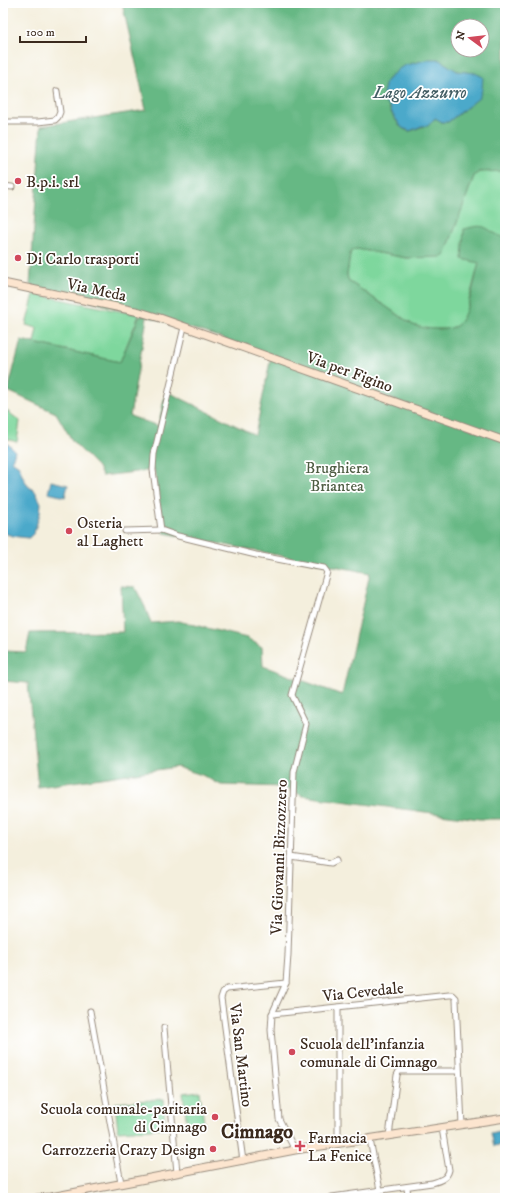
<svg xmlns="http://www.w3.org/2000/svg" width="508" height="1201" font-family="'IM FELL DW Pica',serif">
	<style>
		.green { fill: #7ed79d; stroke: #5c805e }
		.forest { fill: #66b884; stroke: #507151; fill-rule: evenodd }
		.water { fill: #4ca9ca; stroke: #446a74 }
		.lines { fill: none; stroke-linecap: round; stroke-linejoin: round }
		.street-casing { stroke: #988c7e; stroke-width: 7 }
		.secondary-casing { stroke: #988c7e; stroke-width: 9 }
		.street { stroke: #fff; stroke-width: 5 }
		.secondary { stroke: #fce5cf; stroke-width: 7 }
		.poi-dot { fill: #d1495b; stroke: #fff; stroke-width: 1.5 }
		.labels { text-anchor: middle; stroke-width: 3.5; stroke-linejoin: round; paint-order: stroke }
		.poi-label { font-size: 16px; fill: #3b2a1e; stroke: #fff; text-anchor: start }
		.street-label { font-size: 16px; fill: #3b2a1e; stroke: #fff }
		.park-label { font-size: 16px; fill: #4f5e44; stroke: #fff }
		.water-label { font-size: 17px; font-style: italic; fill: #425d63; stroke: #fff }
		.district-label { font-size: 20px; font-weight: bold; fill: #3b2a1e; stroke: #fff }
	</style>
	<rect width="100%" height="100%" fill="#fff"/>
	<filter id="ink" filterUnits="userSpaceOnUse"><feTurbulence type="fractalNoise" baseFrequency=".025" numOctaves="2"/><feDisplacementMap in="SourceGraphic" scale="8" xChannelSelector="R" yChannelSelector="G"/><feConvolveMatrix kernelMatrix="1 2 1 2 8 2 1 2 1" color-interpolation-filters="sRGB"/></filter>
	<filter id="wash" filterUnits="userSpaceOnUse"><feTurbulence type="fractalNoise" baseFrequency=".012" numOctaves="4" result="noise"/><feDisplacementMap in="SourceGraphic" scale="16" xChannelSelector="R" yChannelSelector="G"/><feGaussianBlur stdDeviation="0.9" result="paint"/><feColorMatrix in="noise" values="0 0 0 0 0 0 0 0 0 0 0 0 0 0 0 0 0 1.4 0 .05"/><feComposite in="paint" operator="in"/></filter>
	<g filter="url(#wash)">
		<rect width="100%" height="100%" fill="#f4efdd"/>
		<g class="green">
			<polygon points="505,171 505,238 500,236 479,263 466,311 462,320 456,326 448,329 425,329 413,325 350,282 348,279 347,275 350,254 352,250 357,249 407,258 445,255 474,176 479,172"/>
			<polygon points="34,294 139,315 120,362 34,343 37,328 26,325"/>
			<polygon points="3,408 20,421 17,442 3,438"/>
			<polygon points="200,1091 204,1124 187,1125 183,1093"/>
			<polygon points="164,1099 165,1128 118,1131 115,1103"/>
		</g>
		<g class="forest">
			<path d="M122,3H505V65L504,69L505,73V171L479,172L474,176L445,255L442,257L407,258L357,249L352,250L350,254L347,275L348,279L350,282L413,325C422,328 429,329 438,329C444,329 450,329 456,326C468,318 475,277 479,263L462,259L464,229C470,228 477,225 484,227C491,230 497,236 505,238V439L204,332L30,285L41,126L146,110L138,72ZM458,26H482V50H458ZM430,59L457,71L475,73L474,102L448,122H442L435,118L428,126C420,126 416,130 410,131C399,132 386,104 384,95C383,91 385,84 387,80C388,78 391,76 393,74C408,61 414,65 430,59Z"/>
			<polygon points="145,316 147,318 130,416 158,426 166,391 255,435 271,357 505,441 505,819 479,819 303,796 284,787 221,785 202,775 177,767 38,787 28,683 3,681 3,651 26,652 30,633 123,632 121,586 135,587 145,607 151,623 178,621 247,638 262,647 263,666 342,695 370,573 164,533 154,468 153,470 102,476 98,467 73,442 56,413 8,391 21,340 120,362 139,317"/>
		</g>
		<g class="water">
			<polygon points="430,59 438,59 446,64 457,71 475,73 483,77 482,90 479,98 448,122 442,122 435,118 428,126 422,126 410,131 402,128 393,115 389,106 385,103 383,94 386,81 400,68 406,65"/>
			<path d="M3,443L8,444L15,451L12,461L19,466L22,475L28,486L35,491L41,503L40,513L34,533L29,538C20,537 11,537 3,532V497L6,489L3,483Z"/>
			<polygon points="51,481 68,485 65,497 48,493"/>
			<polygon points="505,1130 505,1144 494,1146 491,1133"/>
		</g>
	</g>
	<g filter="url(#ink)">
		<g class="lines">
			<g class="street-casing">
				<g id="street">
					<polyline points="3,122 38,122 55,120 58,117 60,112 57,91"/>
					<polyline points="3,186 12,187"/>
					<polyline points="184,327 154,454 153,470 161,530 178,536 256,555 324,568 327,572 292,695 306,724 294,772 288,955 286,983 272,1014 271,1030 279,1119 295,1150"/>
					<polyline points="3,402 4,403"/>
					<polyline points="125,531 161,530"/>
					<polyline points="291,857 331,863 337,860"/>
					<polyline points="90,1011 121,1183"/>
					<polyline points="272,1014 449,995 453,995 456,998 456,1000 462,1125"/>
					<polyline points="164,1028 177,1173"/>
					<polyline points="389,1136 397,1075 399,1071 459,1071"/>
					<polyline points="370,1140 380,1190"/>
					<polyline points="338,1143 338,1007"/>
					<polyline points="243,1161 221,998 223,992 227,989 286,983"/>
					<polyline points="407,1187 408,1198"/>
					<path d="M332,1197L432,1183C439,1181 447,1179 449,1170L442,1128"/>
				</g>
			</g>
			<g class="secondary-casing">
				<g id="secondary">
					<polyline points="3,283 140,312 160,318 505,441"/>
					<polyline points="37,1198 51,1197 114,1185 295,1150 505,1118"/>
				</g>
			</g>
			<use href="#street" class="street"/>
			<use href="#secondary" class="secondary"/>
		</g>
	</g>
	<g class="poi-dot">
		<circle cx="18" cy="181" r="4"/>
		<circle cx="18" cy="258" r="4"/>
		<circle cx="69" cy="531" r="4"/>
		<circle cx="292" cy="1052" r="4"/>
		<circle cx="215" cy="1117" r="4"/>
		<path d="M298 1140h4v4h4v4h-4v4h-4v-4h-4v-4h4z"/>
		<circle cx="213" cy="1149" r="4"/>
	</g>
	<g class="labels">
		<g class="poi-label">
			<text x="26" y="187">B.p.i. srl</text>
			<text x="26" y="264">Di Carlo trasporti</text>
			<text x="77" y="528">Osteria<tspan x="77" dy="18">al Laghett</tspan></text>
			<text x="300" y="1049">Scuola dell'infanzia<tspan x="300" dy="18">comunale di Cimnago</tspan></text>
			<text x="207" y="1114" text-anchor="end">Scuola comunale-paritaria<tspan x="207" dy="18">di Cimnago</tspan></text>
			<text x="308" y="1143">Farmacia<tspan x="308" dy="18">La Fenice</tspan></text>
			<text x="205" y="1155" text-anchor="end">Carrozzeria Crazy Design</text>
		</g>
		<g class="street-label">
			<text transform="translate(97 289) rotate(12)" y="6">Via Meda</text>
			<text transform="translate(350 371) rotate(20)" y="6">Via per Figino</text>
			<text transform="translate(278 857) rotate(-88)" y="6">Via Giovanni Bizzozzero</text>
			<text transform="translate(363 991) rotate(-6)" y="6">Via Cevedale</text>
			<text transform="translate(242 1055) rotate(83)" y="6">Via San Martino</text>
		</g>
		<g class="park-label">
			<text x="337" y="473">Brughiera<tspan x="337" dy="18">Briantea</tspan></text>
		</g>
		<g class="water-label">
			<text x="420" y="98">Lago Azzurro</text>
		</g>
		<g class="district-label">
			<text x="257" y="1138">Cimnago</text>
		</g>
	</g>
	<rect width="508" height="1201" fill="none" stroke="#fff" stroke-width="16"/>
	<g transform="translate(470 38) rotate(285)"><circle r="19" fill="#ffffff" stroke="#b1aaa5"/>
	<path d="M0-3L7 15L0 10L-7 15Z" fill="#d1495b"/>
	<text y="-6" font-size="11" font-weight="bold" text-anchor="middle" fill="#3b2a1e">N</text>
	</g>
	<path d="M20 36v6h66v-6" fill="none" stroke="#3b2a1e" stroke-width="2"/>
	<text x="26" y="36" font-size="12" fill="#3b2a1e" stroke="#ffffff" stroke-width="3" paint-order="stroke">100 m</text>
</svg>
